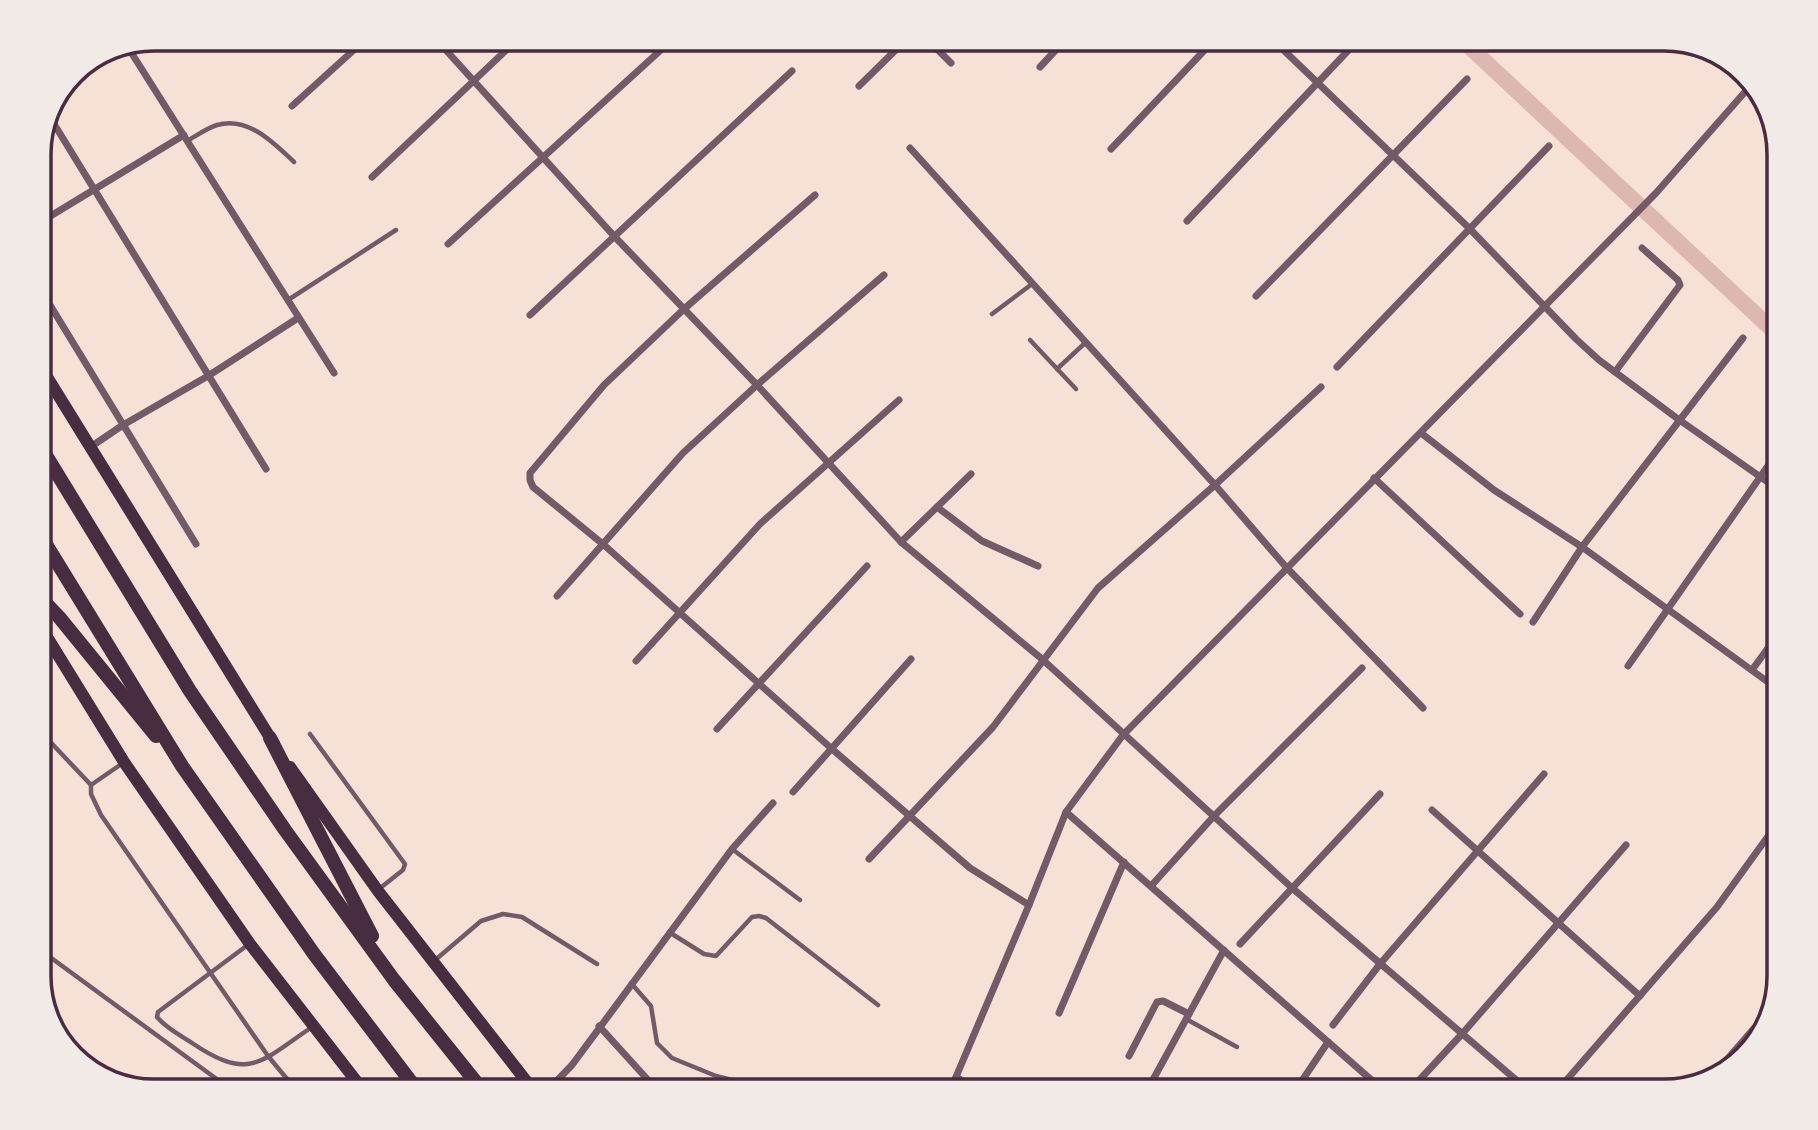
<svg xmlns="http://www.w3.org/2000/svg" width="1818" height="1130" font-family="'Exo 2',sans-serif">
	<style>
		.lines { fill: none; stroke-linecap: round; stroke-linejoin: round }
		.canal { stroke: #dcb8b0; stroke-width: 16 }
		.service { stroke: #755966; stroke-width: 4.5 }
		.minor { stroke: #755966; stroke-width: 7 }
		.secondary { stroke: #4a2c40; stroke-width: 12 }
		.trunk { stroke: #4a2c40; stroke-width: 14 }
		.rim { fill: none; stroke: #4a2c40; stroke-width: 3.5 }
	</style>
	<rect width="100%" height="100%" fill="#f7e1d7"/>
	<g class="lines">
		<polyline class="canal" points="1460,38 1779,336"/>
		<g class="service">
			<path d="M187,141C196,136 207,128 217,125C248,116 274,143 294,162"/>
			<polyline points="288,300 396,230"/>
			<polyline points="992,314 1032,284"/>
			<polyline points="1030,340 1076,389"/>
			<polyline points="1057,369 1085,343"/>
			<polyline points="39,730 91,785 123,763"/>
			<polyline points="310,734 405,864 403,870 379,889"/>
			<polyline points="91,785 91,794 101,815 268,1056 297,1091"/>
			<polyline points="732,849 800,900"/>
			<polyline points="669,932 704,954 716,956 752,917 759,916 766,918 878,1005"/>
			<path d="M249,944L158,1012L157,1017C166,1028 180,1035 192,1043C250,1082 260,1062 312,1027"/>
			<polyline points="39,949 233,1091"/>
			<polyline points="434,961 481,921 503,914 522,917 597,964"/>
			<polyline points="631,983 651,1006 657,1043 672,1058 716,1076 769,1089"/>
			<polyline points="1186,1019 1237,1047"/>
		</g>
		<g class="minor">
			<polyline points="435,38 614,236 757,385 901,542 1042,659 1291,887 1529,1091"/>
			<polyline points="926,38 951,63"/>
			<polyline points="1271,38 1469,228 1576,339 1599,360 1678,419 1779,490"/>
			<polyline points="215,40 217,38"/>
			<polyline points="129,49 334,373"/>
			<polyline points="1040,67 1067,38"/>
			<polyline points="859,86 908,38"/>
			<polyline points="292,106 367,38"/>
			<polyline points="51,119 266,469"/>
			<polyline points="910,148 1215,485 1286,567 1423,708"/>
			<polyline points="1111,149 1216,38"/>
			<polyline points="372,177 519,38"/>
			<polyline points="815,195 684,309 604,385 530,473 530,480 533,487 604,545 832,749 970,868 1029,905"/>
			<polyline points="1187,221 1360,38"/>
			<polyline points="39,223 184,135"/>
			<polyline points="448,244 674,38"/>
			<polyline points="39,287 196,544"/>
			<polyline points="1256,296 1467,79"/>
			<polyline points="530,315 792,71"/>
			<polyline points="1337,367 1549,146"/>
			<polyline points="1615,372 1680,285 1678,280 1642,248"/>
			<polyline points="1421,433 1494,490 1582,547 1779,690"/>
			<polyline points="89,448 123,425 208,376 298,318"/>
			<polyline points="1374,478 1520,614"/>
			<polyline points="937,507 982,541 1038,566"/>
			<polyline points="901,542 971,474"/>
			<polyline points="557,596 683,453 757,385 884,275"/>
			<polyline points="1533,622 1582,547 1743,338"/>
			<polyline points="636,661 760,524 899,400"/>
			<polyline points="1628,666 1779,450"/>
			<polyline points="1752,670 1779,633"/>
			<polyline points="717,729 867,566"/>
			<polyline points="793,792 911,659"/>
			<polyline points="1432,810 1640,996"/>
			<polyline points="1066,812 1384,1091"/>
			<polyline points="869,859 993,727 1098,588 1215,485 1321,387"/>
			<polyline points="1151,886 1214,816 1362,668"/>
			<polyline points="1240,944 1380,794"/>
			<polyline points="1059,1013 1124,862"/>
			<polyline points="1333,1025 1380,964 1544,774"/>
			<polyline points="599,1026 658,1091"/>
			<polyline points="1129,1056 1157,1002 1163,1001 1189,1014"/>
			<polyline points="956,1077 980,1091"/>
			<polyline points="1710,1079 1770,1010"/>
			<polyline points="1149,1087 1224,950"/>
			<polyline points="1411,1089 1462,1034 1626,845"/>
			<polyline points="547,1091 572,1065 732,849 773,803"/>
			<polyline points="950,1091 1029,905 1066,812 1123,735 1656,193 1752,84"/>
			<polyline points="1295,1091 1328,1042"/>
			<polyline points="1557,1091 1717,907 1779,821"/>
		</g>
		<g class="secondary">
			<polyline points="39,364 274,744"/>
			<polyline points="39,624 124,762 250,944 364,1091"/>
			<polyline points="290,767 378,891 534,1091"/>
		</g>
		<g class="trunk">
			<polyline points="39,444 190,691 285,830 394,980 483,1091"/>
			<polyline points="39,533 182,766 314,954 418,1091"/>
			<polyline points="39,596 59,617 156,736"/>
			<polyline points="270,738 372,936"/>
		</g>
	</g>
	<path d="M0 0H1818V1130H0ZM154 51H1664A103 103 0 0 1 1767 154V976A103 103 0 0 1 1664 1079H154A103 103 0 0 1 51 976V154A103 103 0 0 1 154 51Z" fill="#f1eae7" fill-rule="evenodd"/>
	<path class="rim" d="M154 51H1664A103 103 0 0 1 1767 154V976A103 103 0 0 1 1664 1079H154A103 103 0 0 1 51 976V154A103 103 0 0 1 154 51Z"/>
</svg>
